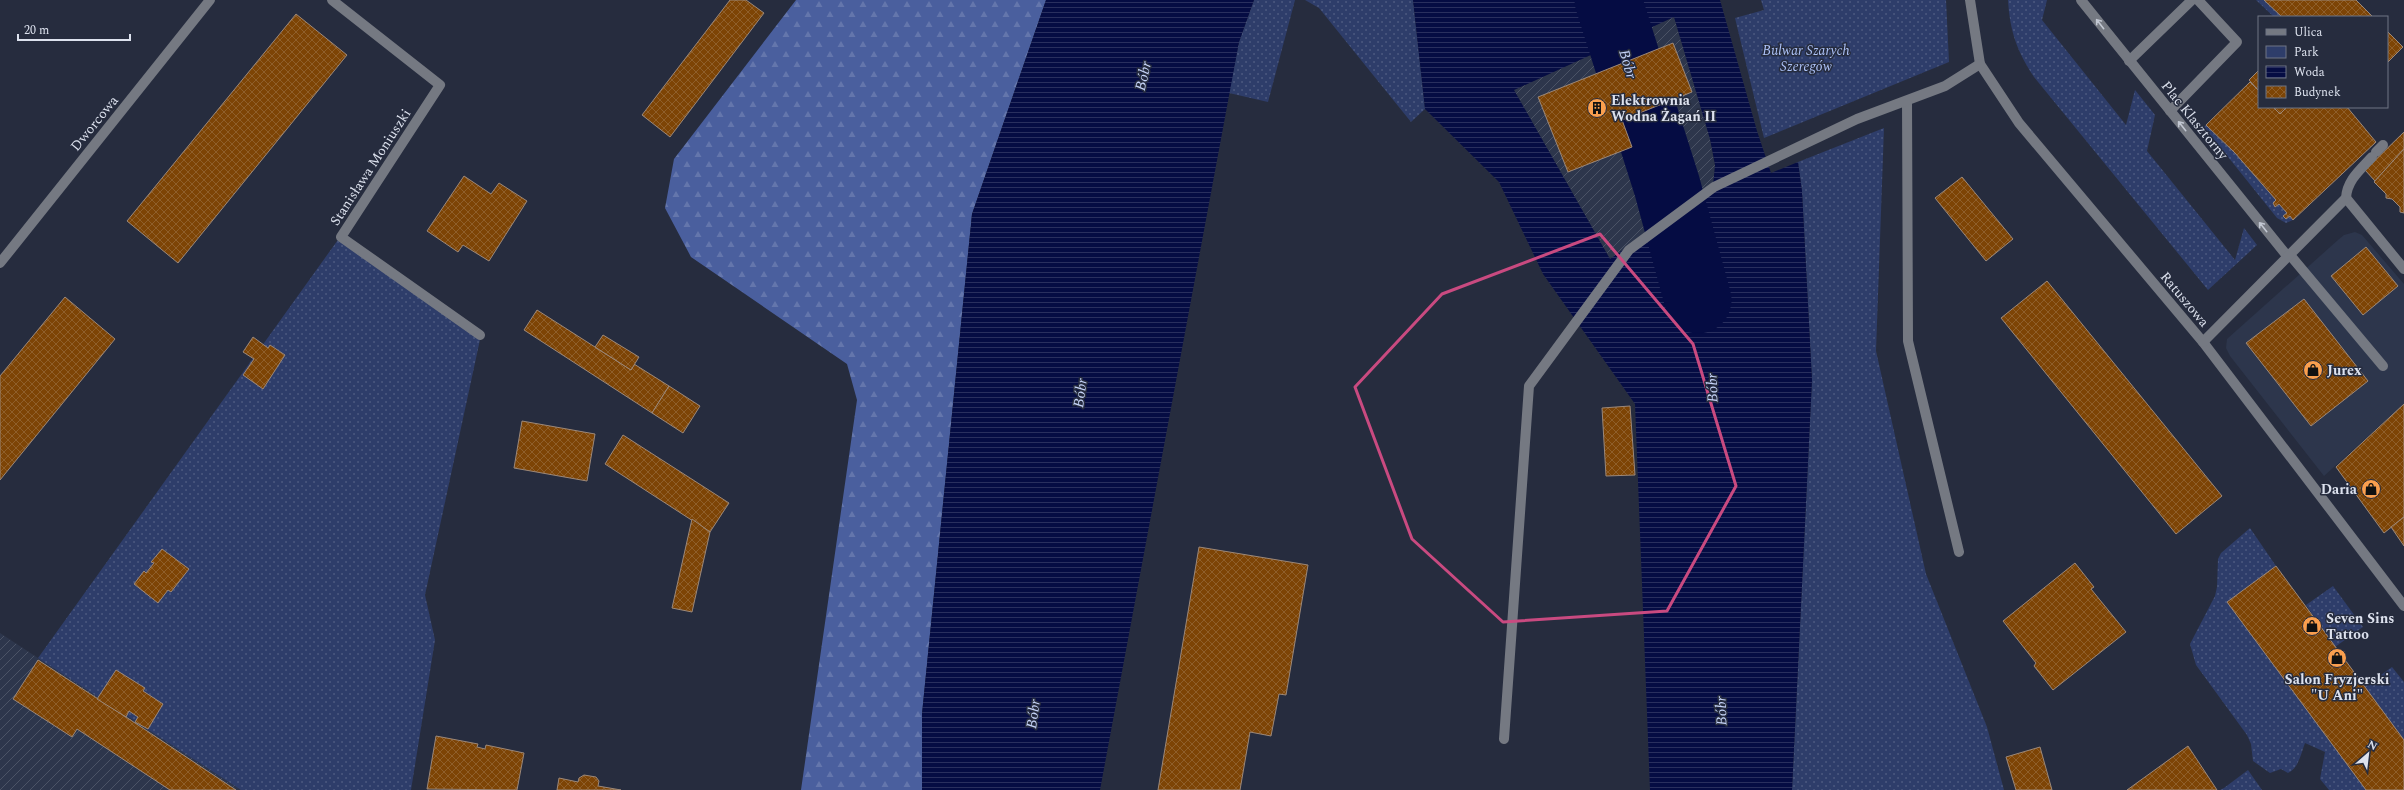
<svg xmlns="http://www.w3.org/2000/svg" width="2404" height="790" font-family="Spectral,serif">
	<style>
		.built { fill: #2d364c }
		.industrial { fill: url(#industrial-furrows) }
		.green { fill: url(#green-dots) }
		.forest { fill: url(#forest-firs) }
		.water { fill: url(#water-rules); fill-rule: evenodd }
		.lines { fill: none; stroke-linecap: round; stroke-linejoin: round }
		.river { stroke: #050c43; stroke-width: 67 }
		.building { fill: url(#building-cross-hatch); stroke: #9c8879 }
		.minor { stroke: #757982; stroke-width: 10 }
		.oneway { stroke: #c3c8d3 }
		.marked { fill: none; stroke: #c94a80; stroke-width: 3; stroke-linejoin: round }
		.labels { text-anchor: middle; stroke-width: 3; stroke-linejoin: round; paint-order: stroke }
		.park-label { font-size: 14px; font-style: italic; fill: #adc2f7; stroke: #262c3e }
		.poi-label { font-size: 14px; font-weight: bold; fill: #dde2ee; stroke: #262c3e; text-anchor: start }
		.street-label { font-size: 14px; fill: #dde2ee; stroke: #262c3e }
		.water-label { font-size: 15px; font-style: italic; fill: #c6d4f9; stroke: #262c3e }
	</style>
	<defs>
		<pattern id="industrial-furrows" width="10" height="10" patternUnits="userSpaceOnUse"><rect width="10" height="10" fill="#2d364c"/><path d="M-1 1l2-2M0 10L10 0M9 11l2-2" fill="none" stroke="#4b5366"/></pattern>
		<pattern id="green-dots" width="8" height="8" patternUnits="userSpaceOnUse"><rect width="8" height="8" fill="#2e3d6a"/><path d="M2 2h.1M6 6h.1" fill="none" stroke="#4c5980" stroke-width="1.8" stroke-linecap="round"/></pattern>
		<pattern id="forest-firs" width="22" height="20" patternUnits="userSpaceOnUse"><rect width="22" height="20" fill="#4a5f9e"/><path d="M5 1l3.5 6h-7zM16 11l3.5 6h-7z" fill="#6476ac"/></pattern>
		<pattern id="water-rules" width="6" height="5" patternUnits="userSpaceOnUse"><rect width="6" height="5" fill="#050c43"/><path d="M0 2.5h6" fill="none" stroke="#292f5e"/></pattern>
		<pattern id="building-cross-hatch" width="8" height="8" patternUnits="userSpaceOnUse"><rect width="8" height="8" fill="#7d4405"/><path d="M0 0l8 8M0 8l8-8" fill="none" stroke="#8f5f2a"/></pattern>
	</defs>
	<rect width="100%" height="100%" fill="#262c3e"/>
	<polygon class="built" points="2355,232 2362,235 2404,284 2404,404 2324,476 2230,356 2226,348 2227,339 2338,240 2344,235"/>
	<g class="industrial">
		<polygon points="1674,17 1710,139 1715,166 1713,186 1610,259 1514,90"/>
		<polygon points="0,633 38,658 241,790 0,790"/>
	</g>
	<g class="green">
		<polygon points="1254,0 1295,0 1268,102 1229,93 1239,42"/>
		<polygon points="1305,0 1413,0 1425,109 1411,122 1319,8"/>
		<polygon points="1761,0 1946,0 1949,62 1764,138 1735,18 1764,10"/>
		<path d="M2008,0H2047L2042,20L2126,125L2135,90L2155,115L2147,151L2235,260L2244,228L2257,245L2208,290L2034,77C2017,51 2010,32 2008,0Z"/>
		<polygon points="2256,0 2264,0 2282,17 2274,17"/>
		<polygon points="2206,125 2235,153 2276,200 2273,203 2275,207 2279,204 2287,213 2284,216 2286,219 2290,216 2293,220 2286,223 2277,218 2204,127"/>
		<polygon points="1884,128 1876,351 1926,574 1987,727 2004,790 1792,790 1812,380 1802,191 1798,162"/>
		<polygon points="340,237 481,335 425,595 435,640 411,790 241,790 38,658"/>
		<path d="M2250,528L2276,566L2228,602L2366,790H2329L2320,779L2325,752L2305,743C2301,753 2299,768 2288,773L2281,769L2270,773L2253,761L2251,744L2247,735L2196,665L2190,644L2215,596L2217,587L2218,559L2221,553Z"/>
		<polygon points="2333,586 2363,627 2335,647 2306,605"/>
		<polygon points="2392,667 2404,682 2404,740 2364,687"/>
		<polygon points="2248,770 2262,790 2220,790 2224,788"/>
	</g>
	<polygon class="forest" points="796,0 1046,0 972,214 922,714 922,790 801,790 857,400 847,364 691,257 665,208 674,159"/>
	<g class="water">
		<polygon points="1046,0 1254,0 1239,42 1100,790 922,790 922,714 972,214"/>
		<path d="M1413,0H1720L1757,131L1771,173L1798,162L1802,191L1812,380L1792,790H1650L1635,404L1543,274L1499,182L1425,109ZM1674,17L1710,139L1715,165L1713,186L1610,259L1514,90Z"/>
	</g>
	<g class="lines">
		<polyline class="river" points="1608,0 1667,186 1698,300"/>
	</g>
	<g class="building">
		<polygon points="730,0 746,0 764,13 670,137 642,115"/>
		<polygon points="2264,0 2356,0 2373,17 2282,17"/>
		<polygon points="296,14 347,55 178,263 127,221"/>
		<polygon points="2387,31 2403,47 2387,63"/>
		<polygon points="1673,43 1692,92 1622,120 1632,147 1568,172 1538,97"/>
		<polygon points="2259,70 2259,91 2249,80"/>
		<polygon points="2250,82 2259,91 2259,107 2273,107 2280,114 2287,107 2347,107 2376,142 2293,220 2290,216 2286,219 2283,216 2287,213 2279,204 2275,207 2273,203 2276,200 2235,153 2206,125"/>
		<polygon points="2273,107 2287,107 2280,114"/>
		<polygon points="2404,132 2404,149 2375,181 2365,170"/>
		<polygon points="2404,149 2404,213 2400,212 2400,207 2392,199 2386,198 2386,194 2374,182"/>
		<polygon points="464,176 491,194 499,183 527,201 489,261 463,245 458,252 427,231"/>
		<polygon points="1962,177 2013,239 1986,261 1935,198"/>
		<polygon points="2366,247 2398,286 2363,315 2331,276"/>
		<polygon points="2047,281 2222,496 2176,534 2001,318"/>
		<polygon points="65,297 115,339 0,480 0,376"/>
		<polygon points="2304,299 2368,381 2311,426 2246,343"/>
		<polygon points="537,310 631,370 634,364 669,386 652,413 524,330"/>
		<polygon points="603,335 639,357 631,370 595,347"/>
		<polygon points="253,337 268,348 270,345 285,355 263,389 243,375 254,359 243,352"/>
		<polygon points="669,386 700,406 683,433 652,413"/>
		<polygon points="2404,404 2404,517 2384,533 2336,467"/>
		<polygon points="1630,406 1635,475 1606,476 1602,408"/>
		<polygon points="522,421 595,434 587,481 514,468"/>
		<polygon points="623,435 729,503 710,532 605,464"/>
		<polygon points="2404,517 2404,546 2391,527"/>
		<polygon points="692,519 710,532 692,612 672,608"/>
		<polygon points="1199,547 1308,565 1286,695 1279,694 1271,736 1250,732 1240,790 1158,790"/>
		<polygon points="162,549 189,569 171,592 168,590 158,603 134,584 144,571 146,573 154,563 151,562"/>
		<polygon points="2075,563 2094,587 2091,589 2126,632 2053,690 2034,666 2036,663 2003,621"/>
		<polygon points="2276,566 2404,740 2404,790 2366,790 2227,602"/>
		<polygon points="38,660 126,717 236,790 170,790 77,729 72,737 13,699"/>
		<polygon points="116,670 145,688 143,691 163,704 148,729 135,722 138,717 129,711 126,717 97,699"/>
		<polygon points="436,736 478,744 477,747 485,749 486,745 524,753 517,790 427,789"/>
		<polygon points="2188,746 2217,790 2127,790"/>
		<polygon points="2040,747 2052,790 2016,790 2006,757"/>
		<polygon points="584,775 596,777 599,781 598,786 621,790 557,790 559,778 578,782 579,778"/>
	</g>
	<g class="lines">
		<g class="minor">
			<polyline points="332,0 440,85 341,237 480,335"/>
			<polyline points="1970,0 1980,64 2019,123 2203,342 2404,606"/>
			<polyline points="2081,0 2288,257"/>
			<polyline points="2129,61 2192,0"/>
			<polyline points="1907,101 1908,341 1959,552"/>
			<polyline points="2170,111 2237,42 2198,0"/>
			<polyline points="2376,152 2383,145"/>
			<polyline points="2346,198 2404,269"/>
			<polyline points="2290,255 2383,366"/>
			<polyline points="0,263 210,0"/>
			<path d="M2203,342L2346,198C2347,180 2361,169 2372,157"/>
			<polyline points="1504,739 1529,386 1629,250 1714,187 1857,119 1945,86 1980,64"/>
		</g>
	</g>
	<defs><path id="oneway-shaft" d="M-6 0H5M1.5-3L5.5 0L1.5 3" fill="none" stroke-width="1.6" stroke-linecap="round" stroke-linejoin="round"/></defs>
	<g class="oneway">
		<use href="#oneway-shaft" transform="translate(2100 24) rotate(-128)"/>
		<use href="#oneway-shaft" transform="translate(2182 126) rotate(-129)"/>
		<use href="#oneway-shaft" transform="translate(2263 227) rotate(-129)"/>
	</g>
	<path class="marked" d="M1600,234L1693,344L1736,486L1667,611L1503,622L1412,539L1355,387L1442,294Z"/>
	<defs>
		<g id="building-disc" transform="scale(1)"><circle r="9.5" fill="#fa9f4e" stroke="#262c3e"/><path d="M-4-6H4V6H1V3H-1V6H-4ZM-2.5-4.3h1.7v1.8h-1.7ZM.8-4.3h1.7v1.8H.8ZM-2.5-1h1.7V.8h-1.7ZM.8-1h1.7V.8H.8Z" fill="#111"/></g>
		<g id="shop-disc" transform="scale(1)"><circle r="9.5" fill="#fa9f4e" stroke="#262c3e"/><path d="M-5-2.5h2.3a2.7 3.5 0 0 1 5.4 0H5L5.5 6h-11ZM-1.5-2.5h3a1.5 2.3 0 0 0-3 0Z" fill="#111"/></g>
	</defs>
	<g fill-rule="evenodd">
		<use href="#building-disc" x="1597" y="108"/>
		<use href="#shop-disc" x="2313" y="370"/>
		<use href="#shop-disc" x="2371" y="489"/>
		<use href="#shop-disc" x="2312" y="626"/>
		<use href="#shop-disc" x="2337" y="658"/>
	</g>
	<g class="labels">
		<g class="park-label">
			<text x="1806" y="55">Bulwar Szarych<tspan x="1806" dy="16">Szeregów</tspan></text>
		</g>
		<g class="poi-label">
			<text x="1611" y="105">Elektrownia<tspan x="1611" dy="16">Wodna Żagań II</tspan></text>
			<text x="2327" y="375">Jurex</text>
			<text x="2357" y="494" text-anchor="end">Daria</text>
			<text x="2326" y="623">Seven Sins<tspan x="2326" dy="16">Tattoo</tspan></text>
			<text x="2337" y="684" text-anchor="middle">Salon Fryzjerski<tspan x="2337" dy="16">"U Ani"</tspan></text>
		</g>
		<g class="street-label">
			<text transform="translate(2195 120) rotate(51)" y="5">Plac Klasztorny</text>
			<text transform="translate(94 123) rotate(-51)" y="5">Dworcowa</text>
			<text transform="translate(370 167) rotate(-57)" y="5">Stanisława Moniuszki</text>
			<text transform="translate(2185 299) rotate(50)" y="5">Ratuszowa</text>
		</g>
		<g class="water-label">
			<text transform="translate(1628 64) rotate(73)" y="5">Bóbr</text>
			<text transform="translate(1143 76) rotate(-77)" y="5">Bóbr</text>
			<text transform="translate(1712 388) rotate(-92)" y="5">Bóbr</text>
			<text transform="translate(1080 393) rotate(-82)" y="5">Bóbr</text>
			<text transform="translate(1721 711) rotate(-92)" y="5">Bóbr</text>
			<text transform="translate(1033 714) rotate(-82)" y="5">Bóbr</text>
		</g>
	</g>
	<rect x="2258" y="16" width="130" height="92" fill="#262c3e" stroke="#6f7584"/>
	<rect x="2266" y="29" width="20" height="6" fill="#757982" stroke="#6f7584"/>
	<text x="2294" y="36" font-size="12" fill="#dde2ee">Ulica</text>
	<rect x="2266" y="46" width="20" height="12" fill="#2e3d6a" stroke="#6f7584"/>
	<text x="2294" y="56" font-size="12" fill="#dde2ee">Park</text>
	<rect x="2266" y="66" width="20" height="12" fill="url(#water-rules)" stroke="#6f7584"/>
	<text x="2294" y="76" font-size="12" fill="#dde2ee">Woda</text>
	<rect x="2266" y="86" width="20" height="12" fill="url(#building-cross-hatch)" stroke="#6f7584"/>
	<text x="2294" y="96" font-size="12" fill="#dde2ee">Budynek</text>
	<g transform="translate(2368 754) rotate(28)" stroke="#262c3e" stroke-width="3" paint-order="stroke">
	<path d="M0-3L7 15L0 10L-7 15Z" fill="#dde2ee"/>
	<text y="-6" font-size="11" font-weight="bold" text-anchor="middle" fill="#dde2ee">N</text>
	</g>
	<path d="M18 34v6h112v-6" fill="none" stroke="#dde2ee" stroke-width="2"/>
	<text x="24" y="34" font-size="12" fill="#dde2ee" stroke="#262c3e" stroke-width="3" paint-order="stroke">20 m</text>
</svg>
